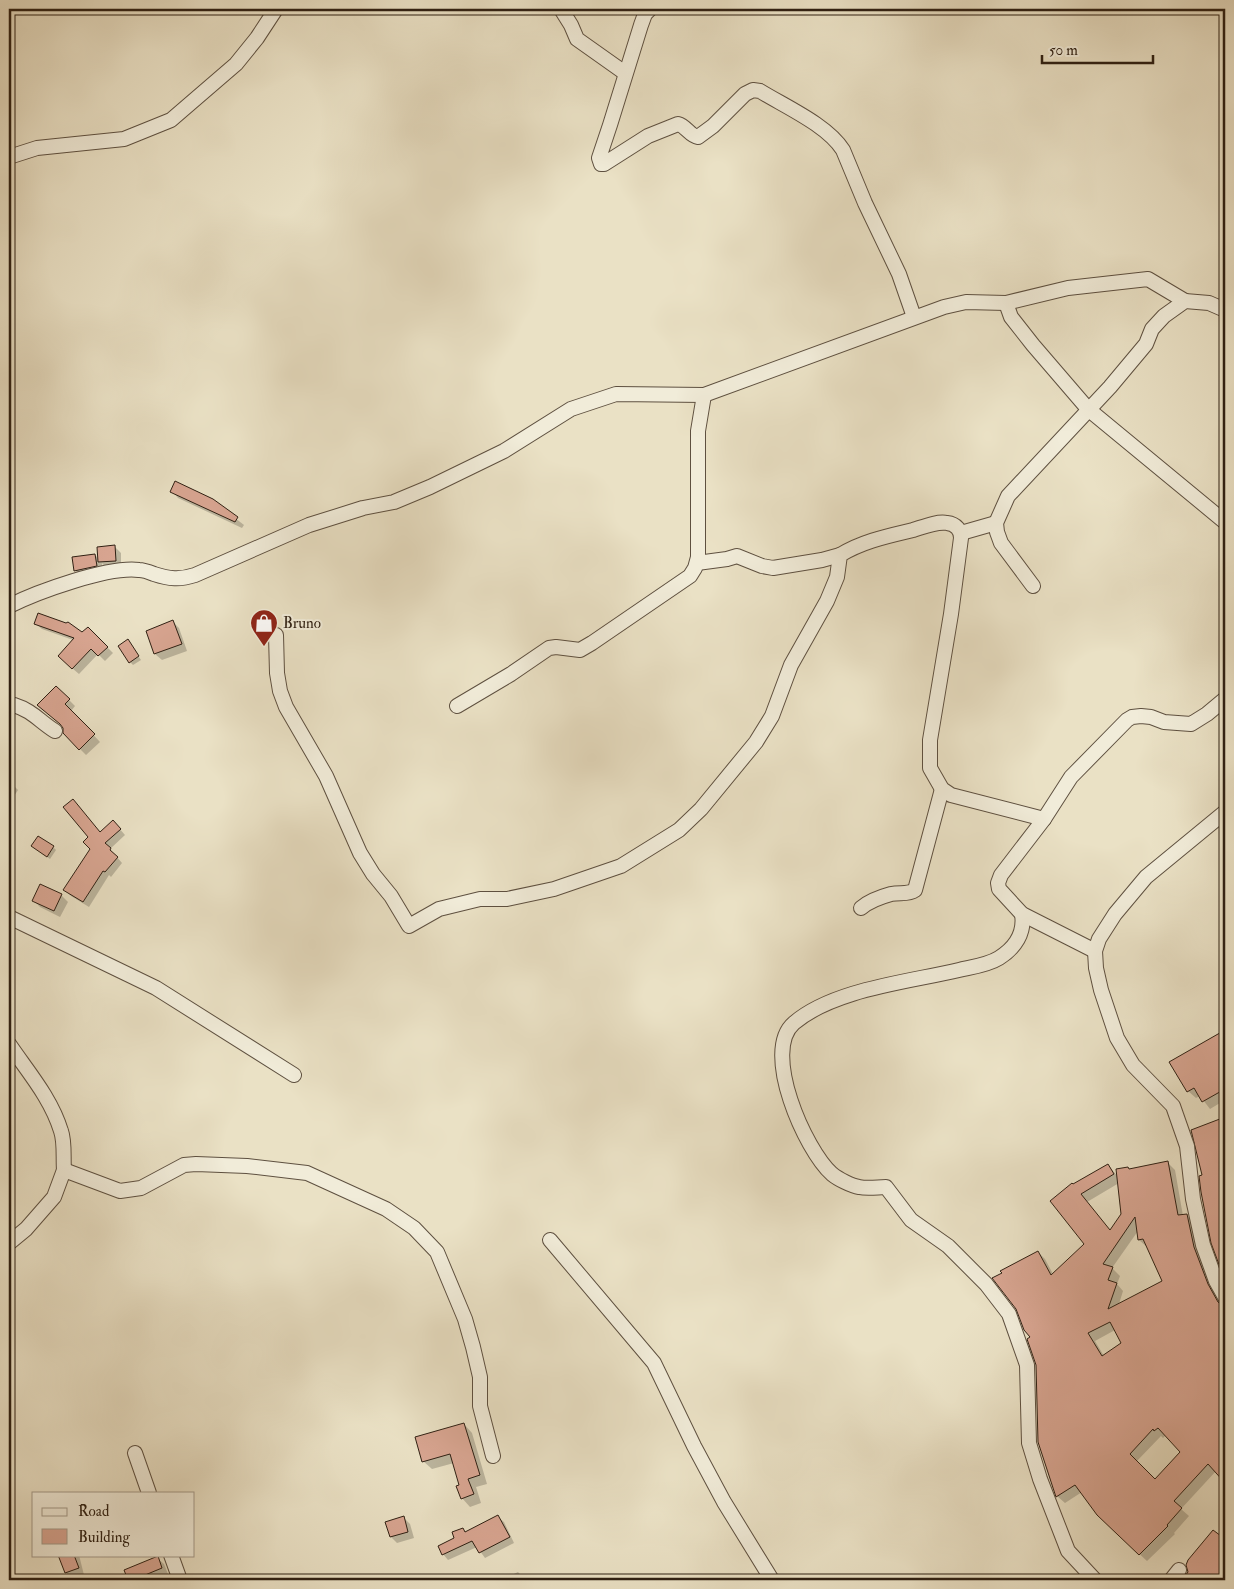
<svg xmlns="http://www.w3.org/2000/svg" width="1234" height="1589" font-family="'IM FELL Double Pica',serif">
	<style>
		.shadow { fill: #0003; fill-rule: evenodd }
		.building { fill: #d8a591; stroke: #2f2013; fill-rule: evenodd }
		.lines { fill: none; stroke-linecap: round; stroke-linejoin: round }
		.street-casing { stroke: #5e5040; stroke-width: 16 }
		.street { stroke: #f1ecd9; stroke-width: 14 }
		.labels { text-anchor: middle; stroke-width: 4; stroke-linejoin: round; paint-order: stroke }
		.poi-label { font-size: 15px; fill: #2f2013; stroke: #f1ecd9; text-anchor: start }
	</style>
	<rect width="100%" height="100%" fill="#eae1c5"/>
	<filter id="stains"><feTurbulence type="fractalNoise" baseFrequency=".004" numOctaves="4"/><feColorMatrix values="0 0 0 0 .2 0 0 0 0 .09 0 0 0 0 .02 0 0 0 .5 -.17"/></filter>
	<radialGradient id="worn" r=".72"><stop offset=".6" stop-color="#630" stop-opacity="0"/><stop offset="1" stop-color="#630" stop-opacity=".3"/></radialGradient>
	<g class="shadow">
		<polygon points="172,491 212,500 244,525 242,528 178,498"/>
		<polygon points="114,546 121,553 121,567 106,568 102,563 103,572 82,577 75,570 95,555 99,559"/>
		<polygon points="173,622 179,628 187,651 162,660 155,654 147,631"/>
		<polygon points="36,624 82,634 88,628 113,653 105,661 98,654 79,674 65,662 73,640 42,629"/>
		<polygon points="130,644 141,660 133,665 130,662"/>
		<polygon points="56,687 75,706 71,711 100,742 86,755 64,733 64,727 39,705"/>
		<polygon points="9,781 18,790 9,804"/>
		<polygon points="118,827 125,835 110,849 122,863 111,877 109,875 89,907 71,896 65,890 101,833"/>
		<polygon points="53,847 56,850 50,859 35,848"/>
		<polygon points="61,895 68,902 60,917 40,907 33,900"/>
		<polygon points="1225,1031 1225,1100 1210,1109 1200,1096 1196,1098 1188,1091 1170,1062"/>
		<polygon points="1225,1118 1225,1277 1213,1242 1204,1175 1192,1130"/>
		<path d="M1168,1163L1175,1170L1183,1216L1187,1215L1194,1222L1215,1293L1225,1309V1481L1216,1471L1181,1509L1189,1516L1174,1533L1175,1534L1147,1561L1106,1523L1082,1492L1065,1503L1057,1496L1032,1337L1038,1252L1045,1259L1053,1274L1086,1244L1052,1201L1108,1165L1119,1178L1129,1170ZM1119,1183L1123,1214L1111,1231L1087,1202ZM1138,1231L1139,1240L1147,1247L1163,1282L1119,1304L1123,1291L1117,1284L1120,1276L1112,1268ZM1115,1330L1123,1343L1104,1356L1095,1341ZM1166,1435L1182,1452L1155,1481L1136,1462L1161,1436L1163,1438Z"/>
		<polygon points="464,1424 472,1433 487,1484 476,1487 481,1503 470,1507 462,1498 460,1486 454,1463 432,1469 423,1461"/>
		<polygon points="498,1517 504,1522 514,1543 485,1558 477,1547 448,1560 443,1554 463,1529 466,1533"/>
		<polygon points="404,1518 410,1524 414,1538 397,1543 391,1537 387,1522"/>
		<polygon points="1220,1536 1225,1536 1225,1580 1184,1580"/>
		<polygon points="60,1555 79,1555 84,1575 72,1579 66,1573"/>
		<polygon points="157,1558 164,1564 168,1574 154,1580 129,1580 126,1571"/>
		<polygon points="518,1572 525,1580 504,1580 503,1579"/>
	</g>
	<g class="building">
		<polygon points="175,481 213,499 238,517 235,522 170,492"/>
		<polygon points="115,545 116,561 98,562 97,547"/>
		<polygon points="95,554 97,566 74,571 72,557"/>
		<polygon points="38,613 66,623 68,622 82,632 88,627 108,647 98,656 91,649 72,669 58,656 74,638 34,624"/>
		<polygon points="173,620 182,644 154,654 146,631"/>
		<polygon points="128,639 139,656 129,663 118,646"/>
		<polygon points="56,686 70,699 65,704 95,734 79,750 63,733 63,728 60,724 37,705"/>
		<polygon points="73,799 100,832 113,820 121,829 105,843 111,848 110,850 118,857 105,872 103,871 83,902 63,890 90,849 83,842 88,837 63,807"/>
		<polygon points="38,836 54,846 47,857 31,846"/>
		<polygon points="40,884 62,894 54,911 32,901"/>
		<polygon points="1225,1030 1225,1089 1202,1102 1194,1088 1187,1092 1169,1062"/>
		<polygon points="1225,1117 1225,1278 1224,1278 1211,1243 1201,1192 1199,1176 1202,1175 1191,1130"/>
		<path d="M1168,1161L1178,1215L1187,1214L1194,1247L1208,1284L1218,1302L1225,1308V1483L1208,1464L1174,1501L1182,1508L1167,1525L1168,1526L1139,1555L1097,1515L1075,1485L1056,1497L1038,1442L1036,1365L1027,1339L1030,1337L1024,1330L1016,1309L992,1278L1002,1273L1000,1271L1038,1251L1051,1275L1084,1244L1050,1201L1072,1183L1073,1184L1108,1164L1114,1174L1081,1194L1110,1230L1121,1214L1116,1169L1128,1167L1129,1169ZM1135,1217L1138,1240L1143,1239L1162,1281L1108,1309L1117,1283L1108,1280L1113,1267L1103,1264ZM1110,1322L1121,1343L1102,1356L1088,1333ZM1158,1428L1180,1452L1155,1479L1130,1454L1153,1429L1154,1431Z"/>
		<polygon points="464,1423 480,1475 468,1479 474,1494 461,1499 456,1486 459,1485 450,1454 422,1462 415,1437"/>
		<polygon points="498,1515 510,1537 479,1553 472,1541 442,1555 438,1546 454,1538 452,1532 463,1528 465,1532"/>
		<polygon points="404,1516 408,1532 390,1537 385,1522"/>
		<polygon points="1213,1530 1225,1539 1225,1580 1182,1580 1188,1572 1186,1565 1188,1560"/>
		<polygon points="58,1555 74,1555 79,1568 65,1573"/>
		<polygon points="158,1556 162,1568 133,1580 128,1580 124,1570"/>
	</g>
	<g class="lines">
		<g class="street-casing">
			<g id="street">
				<polyline points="561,9 571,25 577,39 625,73"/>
				<path d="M650,9L645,14L641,25L610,125L599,158L601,164H604L648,136L678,124C686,126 690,136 698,137L713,126L745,94L753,90L760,91C786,107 827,125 843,150L865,203L899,274L914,317"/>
				<polyline points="9,157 37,148 124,139 171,120 236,64 257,38 276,9"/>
				<polyline points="1006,303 1011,317 1033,345 1088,409 1225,522"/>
				<polyline points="961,533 996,523"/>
				<polyline points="697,563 727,559 737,556 762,566 773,568 822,560 840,555"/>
				<polyline points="1033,586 1001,543 997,532 996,523 1008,496 1110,387 1146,344 1152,329 1164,316 1185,301 1209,303 1225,310"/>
				<path d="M9,606C37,592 108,566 139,570C144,570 149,572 154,574C169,579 180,580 195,575L309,525L363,508L394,502L430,487L504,451L571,409L616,394L704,395L944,307L966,302L1006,303L1068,288L1148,279L1185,301"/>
				<path d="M276,635L277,673L280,691L286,707L326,776L360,853L373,874L391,896L409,926L439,909L480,899H507L554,889L621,866L679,830L701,809L756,742L772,716L791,665L827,601L837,577L840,555C863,541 888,536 913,530C923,527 937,521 947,523C956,524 961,530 961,538L951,614L930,740V768L942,789L951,795L1044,819"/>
				<polyline points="457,706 511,674 549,648 556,647 580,650 592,643 690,576 695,568 698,557 698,431 704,395"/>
				<path d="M9,708L14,705C33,711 39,721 55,731"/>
				<polyline points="1225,812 1146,877 1115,914 1099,939 1095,951 1096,968 1101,990 1117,1038 1133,1065 1173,1106 1187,1146 1193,1199 1203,1245 1216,1281 1225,1297"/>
				<path d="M861,908C869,901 880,897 891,894C900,892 908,895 915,890L942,789"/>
				<path d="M1022,914C1025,933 1015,948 999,958C988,965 972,967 959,970C909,982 834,989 794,1023C761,1051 805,1150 832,1174C838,1179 852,1186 859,1187C868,1189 878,1187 886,1187L911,1220L948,1246L986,1284L1009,1314L1027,1365L1029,1443L1040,1479L1068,1551L1095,1580"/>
				<polyline points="9,917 156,988 294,1075"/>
				<polyline points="1095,951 1022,914 999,889 998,883 1001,875 1044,819 1071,777 1127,720 1132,717 1141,716 1151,717 1164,722 1191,724 1207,714 1225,699"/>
				<path d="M9,1044C28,1072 51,1098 61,1131C65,1142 63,1158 64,1170"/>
				<polyline points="550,1240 654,1363 694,1446 724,1502 772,1580"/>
				<polyline points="9,1243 26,1229 54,1197 64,1170 120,1191 141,1188 184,1165 196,1164 247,1166 307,1173 386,1209 414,1228 437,1252 465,1319 473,1347 480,1377 480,1406 493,1456"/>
				<polyline points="135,1453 149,1493"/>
				<polyline points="171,1555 180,1580"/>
				<polyline points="1171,1580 1179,1570"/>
			</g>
		</g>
		<use href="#street" class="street"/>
	</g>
	<defs>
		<g id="shop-pin" transform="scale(1.4375)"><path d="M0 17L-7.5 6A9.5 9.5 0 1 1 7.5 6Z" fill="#8f2418" stroke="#f1ecd9"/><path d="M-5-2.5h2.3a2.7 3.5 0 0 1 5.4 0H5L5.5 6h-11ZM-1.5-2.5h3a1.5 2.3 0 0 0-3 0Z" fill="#fff"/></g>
	</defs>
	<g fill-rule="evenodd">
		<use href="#shop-pin" x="264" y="623"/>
	</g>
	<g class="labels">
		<g class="poi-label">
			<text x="283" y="628">Bruno</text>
		</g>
	</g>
	<rect width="1234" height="1589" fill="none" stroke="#eae1c5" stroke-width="30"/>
	<rect x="10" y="10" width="1214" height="1569" fill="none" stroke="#2f2013" stroke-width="2.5"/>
	<rect x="15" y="15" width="1204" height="1559" fill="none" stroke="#2f2013"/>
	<rect x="32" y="1492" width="162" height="65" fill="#f1ecd9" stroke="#a39a8a"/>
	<rect x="42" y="1508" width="25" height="8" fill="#f1ecd9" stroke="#a39a8a"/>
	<text x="78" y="1516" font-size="15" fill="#2f2013">Road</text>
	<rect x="42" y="1529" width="25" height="15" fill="#d8a591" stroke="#a39a8a"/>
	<text x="78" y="1542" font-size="15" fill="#2f2013">Building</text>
	<path d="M1042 55v8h111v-8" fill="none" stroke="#2f2013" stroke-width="2.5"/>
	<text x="1049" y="55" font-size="15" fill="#2f2013" stroke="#f1ecd9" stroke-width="4" paint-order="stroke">50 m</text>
	<rect width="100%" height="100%" filter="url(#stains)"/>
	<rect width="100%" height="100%" fill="url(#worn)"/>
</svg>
